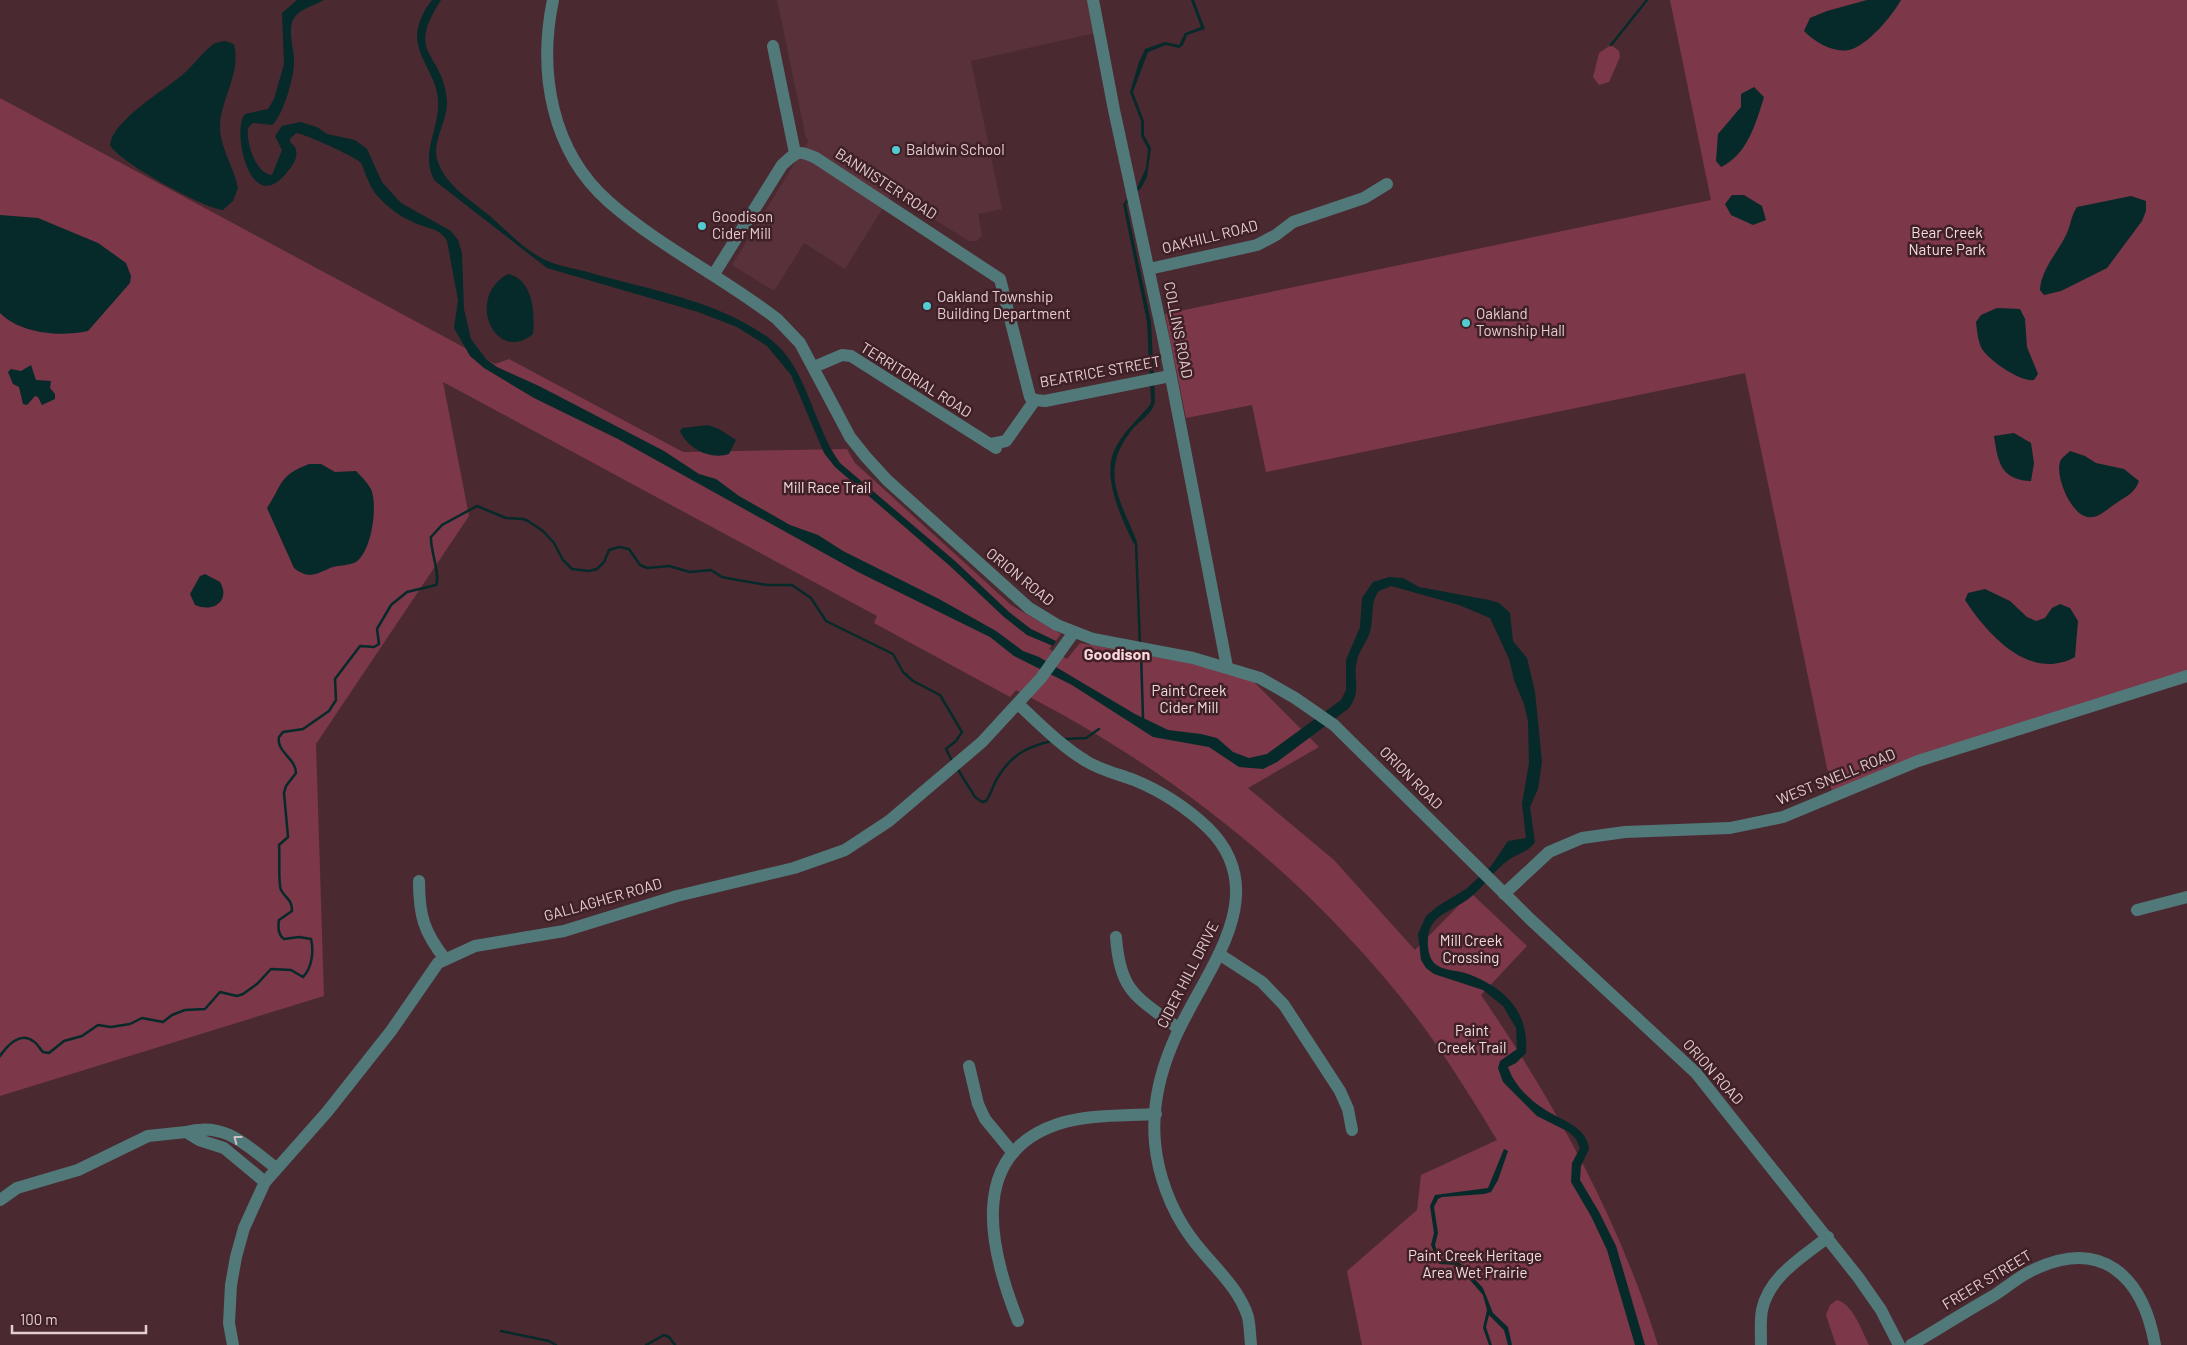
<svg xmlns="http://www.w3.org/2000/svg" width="2187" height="1345" font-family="Barlow,sans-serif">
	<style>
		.built { fill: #59313a }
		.green { fill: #7c3748 }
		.water { fill: #06292a }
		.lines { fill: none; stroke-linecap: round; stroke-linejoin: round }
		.stream { stroke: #06292a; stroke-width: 2.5 }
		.minor { stroke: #52797a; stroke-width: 12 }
		.oneway { stroke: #cdc0c3 }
		.poi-dot { fill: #52ccd0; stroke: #3f2026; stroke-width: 2 }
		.labels { text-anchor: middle; stroke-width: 5; stroke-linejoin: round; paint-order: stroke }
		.poi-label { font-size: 15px; fill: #e3cdd0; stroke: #3f2026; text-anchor: start }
		.street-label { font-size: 15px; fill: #e3cdd0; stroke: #3f2026 }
		.park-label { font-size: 15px; fill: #f2dcdf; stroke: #3f2026 }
		.neighbourhood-label { font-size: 16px; font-weight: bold; fill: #fbd8de; stroke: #3f2026 }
	</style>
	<rect width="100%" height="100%" fill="#4a2a30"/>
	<polygon class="built" points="777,0 1089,0 1095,33 971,61 1002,209 978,214 982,235 977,241 969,241 892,193 845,269 804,243 774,291 732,265 809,140 806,138"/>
	<g class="green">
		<polygon points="1670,0 2187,0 2187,671 1832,792 1745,373 1266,472 1252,405 1186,418 1165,314 1711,200"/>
		<polygon points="1611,45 1619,51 1620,57 1609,82 1599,85 1593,77 1599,53"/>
		<path d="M0,98L495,364L509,359L683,452L847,449L855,463L1011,605L1061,634L1049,649L1067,659L1080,643L1194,664L1252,680L1319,747L1248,788L1334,860L1415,950L1471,893L1527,946L1481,995C1555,1103 1619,1219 1658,1345H1362L1347,1271L1417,1210L1421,1175L1497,1140C1474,1102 1450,1063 1423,1026C1315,883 1176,771 1016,690L1010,697L874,623L877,616L443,382L469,516L316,744L324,996L0,1096Z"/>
		<path d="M1837,1300C1853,1304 1862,1331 1869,1345H1836L1826,1315L1830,1305Z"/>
	</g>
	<g class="water">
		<path d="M297,0H324C315,5 300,9 294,18C287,30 294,48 294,60C295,75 283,116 272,125L253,123L248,128C246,143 256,174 272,175L282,150L275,136L282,126L300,122L317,127L327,134L355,140L367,149L382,182L401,203L451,231L458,240L462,253L464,309L471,339L486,359L497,367L539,386L664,451L699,474L716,479L739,496L790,525L818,535L843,551L939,599L996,631L1023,651L1039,657L1135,714L1168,730L1201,734L1217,738L1233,752L1249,758L1267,754L1341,700L1346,690V660L1360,627L1362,598L1373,582L1389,577L1403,578L1419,587L1489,600L1499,603L1510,613L1513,641L1527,658L1535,692L1542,762L1538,789L1530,807L1535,842C1529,852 1516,854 1507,861C1494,871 1484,886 1472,896C1451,914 1425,913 1428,947C1429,954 1430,959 1435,964C1444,971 1458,970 1468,974C1505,988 1529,1011 1526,1053L1516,1063L1508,1067C1513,1083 1529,1100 1544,1109C1560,1120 1587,1126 1589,1149L1581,1166L1580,1180L1599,1212L1616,1246L1645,1345H1635L1607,1250L1591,1216L1571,1182L1572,1163L1580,1148L1576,1139L1569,1132L1537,1116L1503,1082L1498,1068L1500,1061L1517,1049L1516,1028L1503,1006L1483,990L1434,974L1426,968L1421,960L1418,934L1426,916L1438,906L1466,889L1491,866L1508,841L1526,838L1522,804L1529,763L1528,721L1524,704L1514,680L1509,659L1490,618L1459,605L1391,586L1379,591C1370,601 1374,619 1370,632C1367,642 1359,650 1357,661C1352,681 1363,690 1348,709L1277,762L1263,769L1239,767L1209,747L1153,737L1072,685L1014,656L990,637L858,572L618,439L534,398L484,368L470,356L454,328L458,300L447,241C440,228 428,229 415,223C408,220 401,216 395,212C384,203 373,194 368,180C365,175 364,168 361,163C357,157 302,133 296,133L290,139V142L295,147C299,156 294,164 288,171C250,221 231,129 245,114L268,109L274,99L284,64L282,13Z"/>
		<path d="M432,0H441C404,57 443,50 447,101C448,121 432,140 437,159C444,183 466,197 485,212C505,228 526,253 550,262C563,267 577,269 591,273C650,290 719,301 770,339C807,366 813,426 840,463L955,561L1009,612L1031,629L1056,641L1053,646L1027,635L1004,617L950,566L835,467L824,453L791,375L767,346L737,327L698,312L547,268L435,181C419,154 440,129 438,100C437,76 417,59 417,35C418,22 424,10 432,0Z"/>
		<path d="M1191,0H1194L1205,29L1187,35L1183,45L1179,48L1166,45L1148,52L1133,92L1144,121V135L1151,148L1147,177L1141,188L1126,204L1151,322L1155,401C1153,414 1139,421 1131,431C1100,471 1119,498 1136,539L1137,543L1134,544C1122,520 1102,478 1114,451C1122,433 1137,420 1150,405L1151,401L1147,322L1123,204L1138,186L1146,168L1148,149L1141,136V121L1130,92L1139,62L1145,49L1165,42L1179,45L1185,33L1201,27Z"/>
		<path d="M1867,0H1901C1893,15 1867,46 1849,50C1833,53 1815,42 1804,31L1810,18L1827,11Z"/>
		<path d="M225,41L234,44C241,73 222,97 220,124C219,147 234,166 238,188L233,201L223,210C205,209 117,161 110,145C112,121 163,91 181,76C192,67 200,55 211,46C215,42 220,42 225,41Z"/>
		<path d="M1754,87L1764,97C1756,123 1747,155 1721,167L1716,161L1718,134L1741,107V94Z"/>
		<polygon points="1732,195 1744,195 1762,206 1766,220 1753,225 1731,215 1725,204"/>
		<path d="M2131,196L2146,201V211L2142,221L2107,268L2061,291L2044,295L2040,290C2041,269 2059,251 2067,233C2071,224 2071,216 2077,207Z"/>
		<path d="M0,215L38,218L98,243L126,263L131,276L130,283L88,331C60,337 21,334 0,313Z"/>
		<path d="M508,274C533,279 535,313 533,334C496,365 464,298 508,274Z"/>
		<path d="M1997,308L2020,309L2025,319L2027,347L2038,374L2034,380C2020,382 1990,361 1982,349C1978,341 1977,331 1976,322L1981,315Z"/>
		<polygon points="31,365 36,380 51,381 50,388 55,394 55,399 42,405 38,397 35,396 27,405 23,404 19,387 13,384 8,372 11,369 21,371"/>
		<path d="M708,425L719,429L736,440L729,454C710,460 688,449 680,431L682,428Z"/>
		<path d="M2014,433L2031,443L2034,463L2031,481C2001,480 1998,463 1994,436Z"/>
		<path d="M2070,451L2085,456L2096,463L2124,469L2139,481C2134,494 2126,496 2115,504C2107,509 2098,519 2088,517C2071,515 2055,476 2060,462C2061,458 2066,455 2070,451Z"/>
		<path d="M309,464H321L335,472L356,471C361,476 367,482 371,489C378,505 372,551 356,562C348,566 338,565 330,568C315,575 308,579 294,568L267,508C283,484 278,476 309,464Z"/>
		<path d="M205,574L220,582C231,601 213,613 195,605L190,594L200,576Z"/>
		<path d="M1985,589L2010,601L2027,617L2036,621L2045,618L2052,608L2060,604L2070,608L2078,621L2075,657C2030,682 1988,635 1965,600L1968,593Z"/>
		<polygon points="1504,1149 1508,1151 1498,1180 1491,1192 1484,1194 1442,1197 1438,1199 1434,1207 1438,1233 1435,1245 1439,1257 1444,1261 1458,1261 1483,1288 1493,1313 1508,1327 1512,1345 1508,1345 1504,1330 1489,1315 1486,1327 1492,1345 1489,1345 1483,1328 1487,1310 1483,1295 1457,1265 1439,1264 1431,1245 1434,1233 1430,1206 1435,1195 1488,1188"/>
	</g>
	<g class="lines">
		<g class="stream">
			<polyline points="1611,45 1647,0"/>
			<polyline points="1136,544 1140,645"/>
			<polyline points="1141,653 1143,718"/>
			<polyline points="1064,739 1086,738 1099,729"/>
			<path d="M957,768L975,797L982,802L986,801C991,794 993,785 998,777C1011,755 1027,747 1051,741"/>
			<path d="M0,1056C7,1046 20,1031 33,1041C37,1043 40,1049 43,1052L49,1053L64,1041L82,1036L98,1025L111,1027L130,1024L142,1018L163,1022L172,1015L185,1010L205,1009L220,992L237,996L243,994L257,984L271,969L291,970L303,977C312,968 314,951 311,939L299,937L284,939C278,935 278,926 279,920L292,911C292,899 286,899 281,890C278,884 280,855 279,845L288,837L284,793L286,786L296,773C296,758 276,752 279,737L283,732L303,729L329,711L336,700L335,679L360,646L374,647L379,644L377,629L391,605L407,592L436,585C441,576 430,550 431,537L442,525L477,506L506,518L523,519L528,521L543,531L554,543L563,560L572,569L589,571L597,569L604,562L609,550L619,547L629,549L640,565L647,568L669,566L690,572L711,570L722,577L732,579L767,585H792L811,598L826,621L893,654L903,672L913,681L940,695L962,732L956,741L946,749L952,761"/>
			<polyline points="501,1331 549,1341 556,1345"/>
			<polyline points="646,1345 664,1335 669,1337 675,1345"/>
		</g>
		<g class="minor">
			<path d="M553,0C538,72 551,151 609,202C660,247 723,277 777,319L800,343L850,437L866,457L887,480L1029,608L1057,625L1093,639L1193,658L1260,678L1295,698L1334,725L1530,919L1696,1073L1858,1277L1881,1310L1899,1345"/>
			<polyline points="1093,0 1114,110 1164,341 1227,667"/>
			<polyline points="773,46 795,153"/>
			<polyline points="1149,269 1257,245 1276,235 1293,222 1364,198 1387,184"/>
			<path d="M714,274L782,165C797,152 797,149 816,158L1000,279L1030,397L1035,400"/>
			<polyline points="814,367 842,355 851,356 996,448"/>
			<polyline points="1035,400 1045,401 1170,376"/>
			<polyline points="991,444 1006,441 1035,400"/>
			<path d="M1018,704C1040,724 1061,746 1086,761C1100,770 1118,774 1134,780C1161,791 1187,808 1208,828C1278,897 1199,977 1172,1045C1159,1076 1152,1110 1155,1143C1158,1175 1171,1210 1190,1236C1209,1263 1238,1285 1248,1317C1250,1326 1250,1336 1251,1345"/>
			<path d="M419,881C419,916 424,932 445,959"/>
			<polyline points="1504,894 1549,852 1582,838 1625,832 1730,828 1783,817 1918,761 2187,676"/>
			<polyline points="2137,910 2187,897"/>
			<path d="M1116,937C1120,994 1138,997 1179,1029"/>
			<polyline points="1219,954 1262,982 1284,1005 1340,1091 1348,1109 1352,1130"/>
			<polyline points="969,1066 978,1104 985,1119 1013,1153"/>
			<path d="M265,1182L224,1148L199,1140L186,1132C225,1121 247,1146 276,1168"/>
			<polyline points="0,1200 17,1188 78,1170 148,1136 186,1132"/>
			<path d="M1018,1321C991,1253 965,1155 1058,1124C1088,1114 1124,1116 1156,1114"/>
			<polyline points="233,1345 229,1323 231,1285 236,1257 244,1228 265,1182 327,1112 391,1031 438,963 475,946 564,931 677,896 794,868 845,850 889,821 982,742 1041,678 1074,632"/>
			<path d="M1761,1345C1761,1334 1760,1321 1762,1310C1769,1276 1803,1257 1828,1237"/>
			<path d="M1911,1345C1938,1329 1965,1312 1993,1296C2006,1288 2018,1277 2031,1271C2101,1236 2143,1276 2155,1345"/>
		</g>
	</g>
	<defs><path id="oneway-chevron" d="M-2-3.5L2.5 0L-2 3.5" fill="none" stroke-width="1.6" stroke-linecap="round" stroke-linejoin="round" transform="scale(1.25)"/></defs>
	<use class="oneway" href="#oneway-chevron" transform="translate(237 1139) rotate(-143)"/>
	<g class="poi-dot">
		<circle cx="896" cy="150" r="5"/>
		<circle cx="702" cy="226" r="5"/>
		<circle cx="927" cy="306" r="5"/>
		<circle cx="1466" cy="323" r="5"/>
	</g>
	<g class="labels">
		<g class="poi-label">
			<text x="906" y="155">Baldwin School</text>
			<text x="712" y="222">Goodison<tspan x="712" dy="17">Cider Mill</tspan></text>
			<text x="937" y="302">Oakland Township<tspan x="937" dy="17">Building Department</tspan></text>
			<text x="1476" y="319">Oakland<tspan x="1476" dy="17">Township Hall</tspan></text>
		</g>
		<g class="street-label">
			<text transform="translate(886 184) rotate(33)" y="5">BANNISTER ROAD</text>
			<text transform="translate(1210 237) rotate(-14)" y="5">OAKHILL ROAD</text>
			<text transform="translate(1178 330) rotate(79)" y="5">COLLINS ROAD</text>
			<text transform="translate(1100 372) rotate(-10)" y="5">BEATRICE STREET</text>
			<text transform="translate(916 380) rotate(32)" y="5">TERRITORIAL ROAD</text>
			<text transform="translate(1020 577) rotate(39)" y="5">ORION ROAD</text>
			<text transform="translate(1836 777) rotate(-22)" y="5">WEST SNELL ROAD</text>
			<text transform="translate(1411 778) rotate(45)" y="5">ORION ROAD</text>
			<text transform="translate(603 900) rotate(-16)" y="5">GALLAGHER ROAD</text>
			<text transform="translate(1188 975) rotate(-63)" y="5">CIDER HILL DRIVE</text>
			<text transform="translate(1713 1072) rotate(48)" y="5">ORION ROAD</text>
			<text transform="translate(1987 1280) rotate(-31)" y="5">FREER STREET</text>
		</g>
		<g class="park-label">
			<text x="1947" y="238">Bear Creek<tspan x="1947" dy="17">Nature Park</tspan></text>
			<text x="827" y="493">Mill Race Trail</text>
			<text x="1189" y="696">Paint Creek<tspan x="1189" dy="17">Cider Mill</tspan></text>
			<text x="1471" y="946">Mill Creek<tspan x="1471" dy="17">Crossing</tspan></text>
			<text x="1472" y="1036">Paint<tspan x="1472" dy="17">Creek Trail</tspan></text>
			<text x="1475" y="1261">Paint Creek Heritage<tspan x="1475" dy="17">Area Wet Prairie</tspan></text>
		</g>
		<g class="neighbourhood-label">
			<text x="1117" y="660">Goodison</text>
		</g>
	</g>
	<path d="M12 1325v8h134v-8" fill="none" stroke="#e3cdd0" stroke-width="2.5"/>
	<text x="20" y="1325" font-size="15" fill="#e3cdd0" stroke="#3f2026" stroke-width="4" paint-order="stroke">100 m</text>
</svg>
